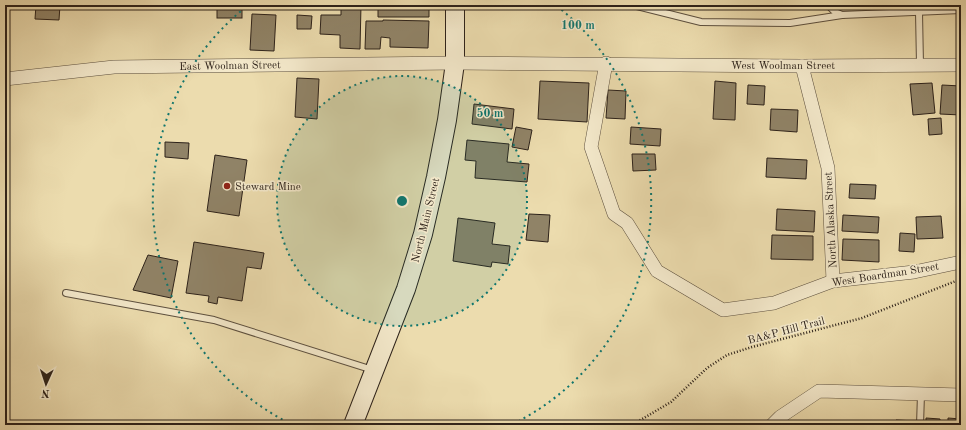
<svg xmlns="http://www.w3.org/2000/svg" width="966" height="430" font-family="'Old Standard TT',serif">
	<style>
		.building { fill: #908367; stroke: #2d221a }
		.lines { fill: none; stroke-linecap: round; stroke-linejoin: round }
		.service-casing { stroke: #5d503f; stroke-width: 8 }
		.minor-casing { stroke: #5d503f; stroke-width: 14 }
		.secondary-casing { stroke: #2d221a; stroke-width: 20 }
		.path { stroke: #2d221a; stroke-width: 2.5; stroke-dasharray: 1 2; stroke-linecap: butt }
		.service { stroke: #f3e8ca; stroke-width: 6 }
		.minor { stroke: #f3e8ca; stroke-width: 13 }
		.secondary { stroke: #f3e8ca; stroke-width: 18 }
		.ring { fill: none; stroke: #0f766e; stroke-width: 2; stroke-dasharray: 2 4 }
		.poi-dot { fill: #8f2418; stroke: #f3e8ca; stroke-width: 1.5 }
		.labels { text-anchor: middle; stroke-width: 3; stroke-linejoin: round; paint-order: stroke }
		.street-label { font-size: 11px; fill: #2d221a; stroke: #f3e8ca }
		.poi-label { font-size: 11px; fill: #2d221a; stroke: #f3e8ca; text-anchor: start }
		.centre { fill: #0f766e; stroke: #f3e8ca; stroke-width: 2 }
		.ring-label { font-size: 12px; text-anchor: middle; font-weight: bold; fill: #0f766e; stroke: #f3e8ca; stroke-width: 3; stroke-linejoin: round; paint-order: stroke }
	</style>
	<rect width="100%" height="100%" fill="#ecdcae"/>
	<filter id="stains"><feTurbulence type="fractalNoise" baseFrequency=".005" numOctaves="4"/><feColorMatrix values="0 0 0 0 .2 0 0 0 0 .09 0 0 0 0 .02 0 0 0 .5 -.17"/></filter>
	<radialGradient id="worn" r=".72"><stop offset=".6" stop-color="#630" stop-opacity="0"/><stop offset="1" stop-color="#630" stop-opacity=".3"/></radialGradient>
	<g class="building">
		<polygon points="36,5 60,5 59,20 35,19"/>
		<rect x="217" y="5" width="25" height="13"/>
		<polygon points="341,5 361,5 360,49 340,48 340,35 320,34 321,15 341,15"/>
		<polygon points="369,5 429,5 429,17 378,17 378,6 369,6"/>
		<polygon points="252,14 276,15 274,51 250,50"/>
		<polygon points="297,15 312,16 311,29 297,29"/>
		<polygon points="383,20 429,21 428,48 390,47 390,38 381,37 380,49 365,49 366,21 383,21"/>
		<polygon points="297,78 319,79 317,119 295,117"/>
		<polygon points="540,81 589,83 587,122 538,119"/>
		<polygon points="715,81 736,83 735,120 713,119"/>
		<polygon points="932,83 935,113 913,115 910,84"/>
		<polygon points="748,85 765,86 764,105 747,104"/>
		<polygon points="942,85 961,86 961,115 940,114"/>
		<polygon points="608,90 626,91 625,119 606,118"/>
		<polygon points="474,104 514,109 512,129 472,124"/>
		<polygon points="771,109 798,110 797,132 770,130"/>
		<polygon points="941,118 942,134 929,135 928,119"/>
		<polygon points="516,127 532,130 528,150 512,147"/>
		<polygon points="631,127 661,129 660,146 630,144"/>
		<polygon points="467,140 509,144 507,162 529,164 527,182 475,178 476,161 465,160"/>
		<polygon points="165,142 189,143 188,159 165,157"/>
		<polygon points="632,154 655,154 656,170 633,171"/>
		<polygon points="215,155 247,160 239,216 207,211"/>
		<polygon points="767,158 807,160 806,179 766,177"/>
		<polygon points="958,163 961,163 961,186 957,186"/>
		<polygon points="850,184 876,185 875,199 849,198"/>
		<polygon points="777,209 815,211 814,232 776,230"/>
		<polygon points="529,214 550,215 548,242 526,240"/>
		<polygon points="843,215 879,217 878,233 842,231"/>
		<polygon points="941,216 943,238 917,239 916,217"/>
		<polygon points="458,218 495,223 492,244 510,246 508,264 492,262 491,267 453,261"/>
		<polygon points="900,233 915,234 914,252 899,251"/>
		<polygon points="772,235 813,236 813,260 771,259"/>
		<polygon points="843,239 879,240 879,262 842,260"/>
		<polygon points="194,242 264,253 261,269 247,267 242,301 218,297 217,304 208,302 209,296 186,293"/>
		<polygon points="148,255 178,261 171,298 133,290"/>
		<polygon points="926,418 940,419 940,425 926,425"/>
		<polygon points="948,418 961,419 961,425 948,425"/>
		<polygon points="896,420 917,421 917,425 895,425"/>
	</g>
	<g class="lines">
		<g class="service-casing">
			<g id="service">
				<polyline points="633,5 701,22 790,23 842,15"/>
				<polyline points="828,5 835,12 842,15 961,10"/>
				<polyline points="919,12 920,65"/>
				<polyline points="66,293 214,320 373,370"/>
				<polyline points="920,425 921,394"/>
			</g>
		</g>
		<g class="minor-casing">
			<g id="minor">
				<polyline points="606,63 591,147 614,214 627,223 657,271 723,310 774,303 833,281 914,272 961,262"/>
				<polyline points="802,66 828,168 833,281"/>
				<polyline points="5,79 114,67 455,63 802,66 961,65"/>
				<polyline points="772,425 780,417 819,391 961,395"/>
			</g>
		</g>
		<g class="secondary-casing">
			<polyline id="secondary" points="353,425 406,289 423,234 436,177 447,120 455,63 455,5"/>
		</g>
		<polyline class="path" points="632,425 671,402 707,368 727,355 752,347 862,318 961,279"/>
		<use href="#service" class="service"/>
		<use href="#minor" class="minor"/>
		<use href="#secondary" class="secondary"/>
	</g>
	<circle cx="402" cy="201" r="125" fill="#0f766e" fill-opacity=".12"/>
	<g class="ring">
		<circle cx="402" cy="201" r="125"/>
		<path d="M293 425A249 249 0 0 1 247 6M557 6A249 249 0 0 1 511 425"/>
	</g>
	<circle class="poi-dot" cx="227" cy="186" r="4"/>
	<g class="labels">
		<g class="street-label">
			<text transform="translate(230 65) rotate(-1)" y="4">East Woolman Street</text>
			<text x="783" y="69">West Woolman Street</text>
			<text transform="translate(425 220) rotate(-76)" y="4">North Main Street</text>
			<text transform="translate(830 220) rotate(-93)" y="4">North Alaska Street</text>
			<text transform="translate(885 274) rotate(-9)" y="4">West Boardman Street</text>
			<text transform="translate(786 330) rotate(-15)" y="4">BA&amp;P Hill Trail</text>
		</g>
		<g class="poi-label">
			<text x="235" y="190">Steward Mine</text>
		</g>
	</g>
	<circle cx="402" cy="201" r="6" class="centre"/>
	<g class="ring-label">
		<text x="578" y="29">100 m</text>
		<text x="490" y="117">50 m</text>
	</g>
	<rect width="966" height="430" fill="none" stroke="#ecdcae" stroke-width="20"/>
	<rect x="6" y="6" width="954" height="418" fill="none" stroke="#2d221a" stroke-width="2"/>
	<rect x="10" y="10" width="946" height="410" fill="none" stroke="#2d221a"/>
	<g transform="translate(46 384) rotate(183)" stroke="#f3e8ca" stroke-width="3" paint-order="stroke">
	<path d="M0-3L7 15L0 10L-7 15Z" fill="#2d221a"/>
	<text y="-6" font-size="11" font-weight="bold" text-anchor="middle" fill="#2d221a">N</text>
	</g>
	<rect width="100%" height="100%" filter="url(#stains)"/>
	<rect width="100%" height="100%" fill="url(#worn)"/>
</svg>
